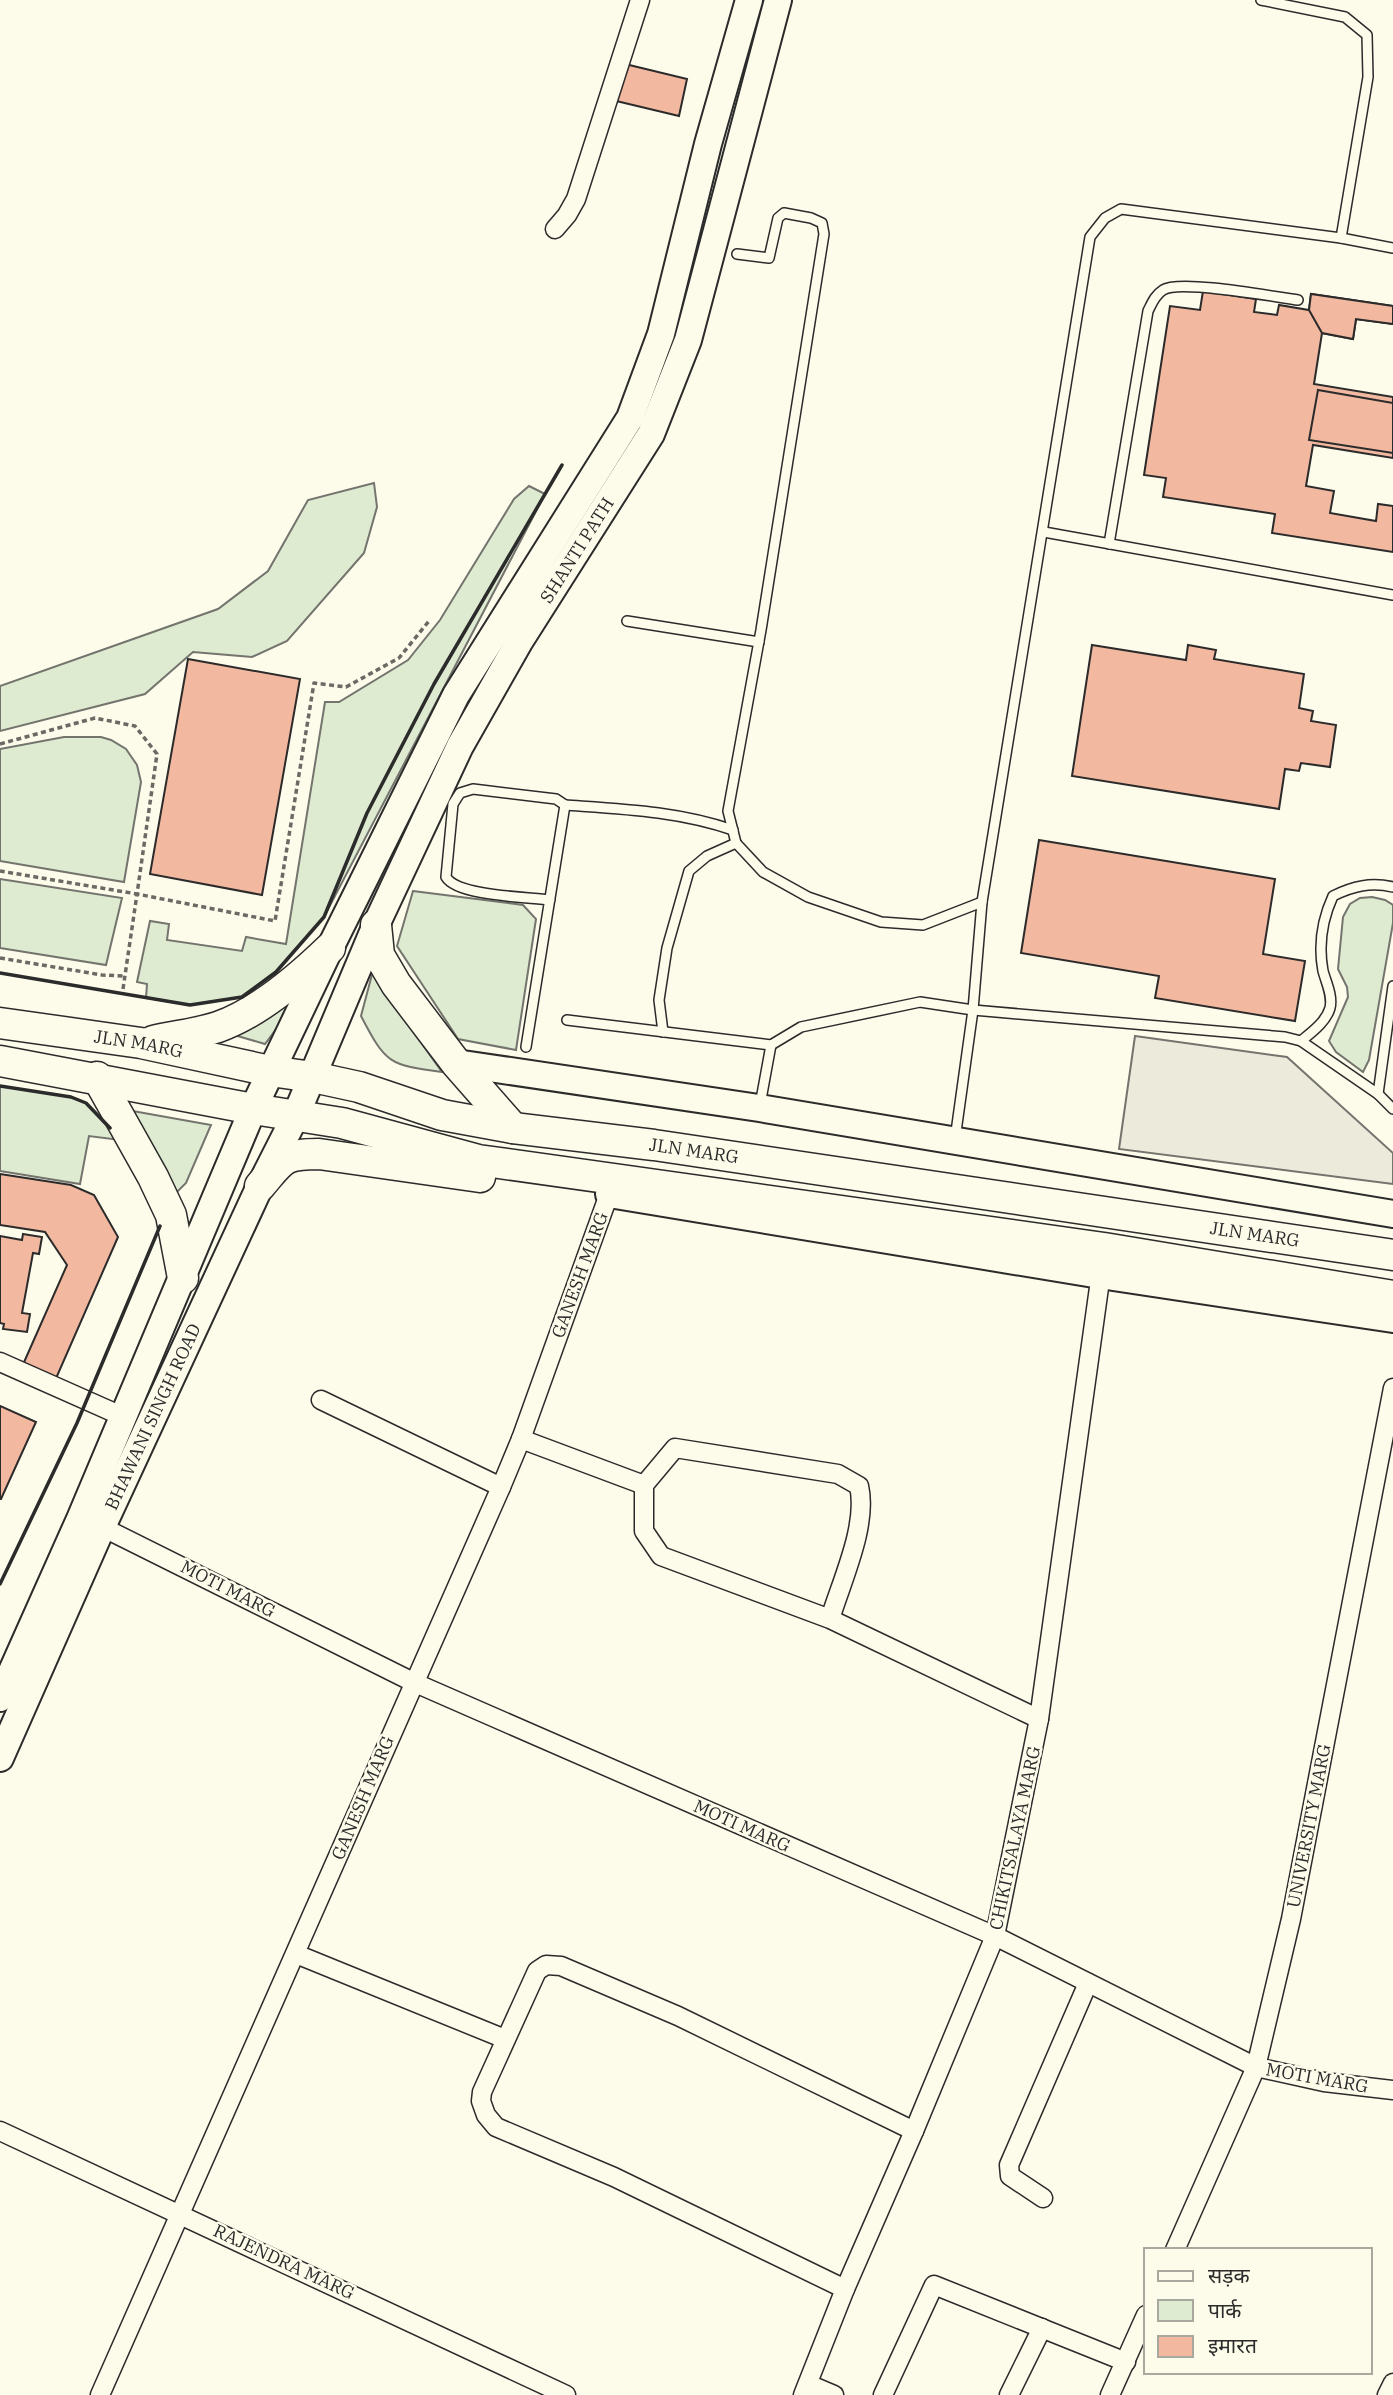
<svg xmlns="http://www.w3.org/2000/svg" width="1393" height="2395" font-family="'IBM Plex Serif','Noto Sans Devanagari',serif">
	<style>
		.green { fill: #deebd1; stroke: #74746e; stroke-width: 2 }
		.parking { fill: #eceadb; stroke: #74746e; stroke-width: 2 }
		.building { fill: #f2b8a0; stroke: #2b2b2b; stroke-width: 2 }
		.lines { fill: none; stroke-linecap: round; stroke-linejoin: round }
		.lane-casing { stroke: #2b2b2b; stroke-width: 12 }
		.street-casing { stroke: #2b2b2b; stroke-width: 21 }
		.secondary-casing { stroke: #2b2b2b; stroke-width: 30 }
		.primary-casing { stroke: #2b2b2b; stroke-width: 33 }
		.path { stroke: #6a6964; stroke-width: 3.5; stroke-dasharray: 5 3.5; stroke-linecap: butt }
		.lane { stroke: #fdfbea; stroke-width: 9 }
		.street { stroke: #fdfbea; stroke-width: 18 }
		.secondary { stroke: #fdfbea; stroke-width: 26 }
		.primary { stroke: #fdfbea; stroke-width: 30 }
		.wall { stroke: #2b2b2b; stroke-width: 3.5 }
		.labels { text-anchor: middle; stroke-width: 5; stroke-linejoin: round; paint-order: stroke }
		.street-label { font-size: 18px; fill: #2b2b2b; stroke: #fdfbea }
	</style>
	<rect width="100%" height="100%" fill="#fdfbea"/>
	<g class="green">
		<polygon points="374,483 377,507 364,553 287,641 252,657 193,652 145,694 0,731 0,686 218,609 268,571 308,500"/>
		<polygon points="529,486 545,494 324,917 276,972 242,997 190,1005 146,998 147,984 137,982 150,921 169,924 167,940 242,951 246,937 286,944 325,702 339,702 408,660 440,620 514,499"/>
		<polygon points="64,737 101,737 111,740 126,749 137,765 141,782 124,882 0,861 0,749"/>
		<polygon points="0,879 122,898 106,965 0,948"/>
		<polygon points="413,891 523,905 536,919 516,1050 458,1039 397,946"/>
		<polygon points="1372,897 1385,900 1393,905 1393,923 1369,1060 1363,1072 1336,1052 1329,1041 1348,997 1347,987 1338,969 1343,917 1350,904 1360,898"/>
		<path d="M374,967L392,1002L442,1072C389,1065 386,1064 361,1016Z"/>
		<polygon points="306,989 265,1044 227,1033"/>
		<polygon points="0,1086 71,1097 86,1103 120,1140 89,1136 80,1184 0,1171"/>
		<polygon points="127,1110 211,1125 186,1183 177,1192"/>
	</g>
	<polygon class="parking" points="1135,1036 1287,1057 1393,1153 1393,1184 1119,1149"/>
	<g class="building">
		<polygon points="621,63 687,79 679,116 612,100"/>
		<polygon points="1203,291 1256,299 1254,312 1277,315 1279,305 1309,310 1311,294 1393,306 1393,324 1356,319 1353,339 1322,333 1314,384 1393,397 1393,458 1313,445 1306,486 1334,491 1330,513 1376,521 1378,504 1393,506 1393,552 1272,533 1275,514 1163,497 1166,478 1144,475 1170,306 1200,310"/>
		<polygon points="1311,294 1393,306 1393,324 1356,319 1353,339 1322,333 1309,310"/>
		<polygon points="1318,390 1393,403 1393,453 1309,440"/>
		<polygon points="1092,645 1186,660 1188,645 1216,650 1214,659 1304,674 1299,708 1313,711 1311,721 1336,725 1330,767 1301,763 1299,771 1285,769 1279,809 1072,776"/>
		<polygon points="188,659 300,679 262,895 150,874"/>
		<polygon points="1039,840 1275,879 1263,954 1305,961 1295,1021 1155,998 1159,976 1021,953"/>
		<polygon points="0,1174 71,1185 94,1195 118,1237 54,1383 21,1369 67,1265 45,1232 0,1225"/>
		<polygon points="23,1234 42,1237 39,1254 33,1253 22,1313 30,1314 27,1332 3,1329 4,1324 0,1323 0,1236 22,1240"/>
		<polygon points="0,1406 36,1422 1,1499 0,1499"/>
	</g>
	<g class="lines">
		<g class="lane-casing">
			<g id="lane">
				<polyline points="1261,0 1345,17 1367,35 1368,77 1341,238"/>
				<polyline points="737,254 769,258 778,218 784,213 811,218 822,223 824,234 761,630 728,811 736,843 763,872 808,897 881,922 923,925 982,902"/>
				<polyline points="1044,532 1393,595"/>
				<path d="M1109,544L1148,311C1152,303 1155,295 1163,290C1179,279 1275,297 1298,300"/>
				<polyline points="627,621 759,642"/>
				<path d="M565,805C622,809 678,811 733,830"/>
				<polyline points="567,1020 771,1045 801,1027 920,1002 973,1010 1285,1037 1301,1041 1378,1094 1393,1109"/>
				<polyline points="663,1032 659,1000 667,948 689,871 707,856 736,843"/>
				<path d="M1301,1041C1312,1032 1326,1022 1330,1008C1333,996 1326,982 1323,971C1318,944 1322,920 1333,896C1353,886 1371,882 1393,887"/>
				<path d="M526,1047L565,805L556,799L473,789L460,793L453,804L446,877C457,896 527,897 550,900"/>
				<polyline points="1378,1094 1393,986"/>
				<polyline points="760,1105 771,1045"/>
				<polyline points="955,1139 973,1010 982,902 1090,237 1105,218 1121,209 1341,238 1393,248"/>
			</g>
		</g>
		<g class="street-casing">
			<g id="street">
				<polyline points="555,229 567,215 576,199 640,0"/>
				<polyline points="0,1362 124,1417"/>
				<polyline points="321,1400 501,1487"/>
				<polyline points="521,1439 644,1485"/>
				<polyline points="102,1527 413,1682 995,1936 1256,2067 1324,2082 1393,2090"/>
				<path d="M830,1619C842,1580 868,1525 859,1486L838,1474L675,1448L644,1485V1531L661,1556L830,1619L1039,1719"/>
				<polyline points="296,1954 505,2039"/>
				<polyline points="0,2131 566,2395"/>
				<polyline points="1043,2198 1010,2176 1009,2165 1088,1983"/>
				<polyline points="1175,2250 1256,2067 1291,1919 1393,1388"/>
				<polyline points="845,2289 614,2177 496,2127 486,2115 481,2101 482,2092 537,1971 546,1965 561,1966 678,2016 914,2131"/>
				<polyline points="808,2384 834,2395"/>
				<polyline points="100,2395 501,1487 521,1439 609,1194"/>
				<polyline points="803,2395 845,2289 914,2131 995,1936 1039,1719 1102,1266"/>
				<polyline points="883,2395 934,2285 1126,2362"/>
				<polyline points="1009,2395 1042,2328"/>
				<polyline points="1110,2395 1146,2315"/>
				<polyline points="1387,2395 1393,2383"/>
			</g>
		</g>
		<g class="secondary-casing">
			<g id="secondary">
				<polyline points="456,1063 759,1108 1393,1214"/>
				<polyline points="609,1194 1100,1275 1393,1319"/>
				<polyline points="0,1698 80,1519 253,1109 330,948 456,695 630,418 661,334 708,144 749,0"/>
				<path id="s1" d="M0,1758L102,1527L260,1186L296,1115L376,925L460,746L519,642L651,434L688,340L778,0"/>
			</g>
		</g>
		<g class="primary-casing">
			<g id="primary">
				<polyline points="376,925 379,955 396,984 456,1063 513,1128"/>
				<path id="s2" d="M0,1023L141,1043L270,1071L313,1077L359,1087L442,1115L513,1128L654,1145L1393,1255"/>
				<path d="M153,1041C174,1036 197,1034 218,1027C258,1013 300,977 330,948"/>
				<polyline points="0,1061 253,1109 342,1123 478,1160 1104,1248 1393,1296"/>
				<polyline points="97,1077 153,1177 171,1215 183,1278"/>
				<path d="M260,1186C283,1159 282,1154 319,1154L480,1177"/>
			</g>
		</g>
		<g class="path">
			<polyline points="0,744 95,718 135,726 157,754 137,894 0,871"/>
			<polyline points="0,958 102,975 125,976"/>
			<polyline points="123,989 137,894 275,921 314,683 346,687 399,658 429,621"/>
		</g>
		<use href="#lane" class="lane"/>
		<use href="#street" class="street"/>
		<use href="#secondary" class="secondary"/>
		<use href="#primary" class="primary"/>
		<g class="wall">
			<polyline points="0,973 190,1005 242,997 276,972 324,917 367,813 434,684 562,465"/>
			<polyline points="0,1086 71,1097 86,1103 110,1128"/>
			<polyline points="0,1584 77,1423 160,1226"/>
		</g>
	</g>
	<g class="labels">
		<g class="street-label">
			<text dy="6" stroke="none"><textPath href="#s1" startOffset="1340">SHANTI PATH</textPath></text>
			<text dy="6" stroke="none"><textPath href="#s2" startOffset="140">JLN MARG</textPath></text>
			<text dy="6" stroke="none"><textPath href="#s2" startOffset="707">JLN MARG</textPath></text>
			<text dy="6" stroke="none"><textPath href="#s2" startOffset="1274">JLN MARG</textPath></text>
			<text transform="translate(580 1275) rotate(-70)" y="6">GANESH MARG</text>
			<text dy="6" stroke="none"><textPath href="#s1" startOffset="374">BHAWANI SINGH ROAD</textPath></text>
			<text transform="translate(228 1589) rotate(27)" y="6">MOTI MARG</text>
			<text transform="translate(363 1798) rotate(-67)" y="6">GANESH MARG</text>
			<text transform="translate(742 1826) rotate(24)" y="6">MOTI MARG</text>
			<text transform="translate(1309 1826) rotate(-79)" y="6">UNIVERSITY MARG</text>
			<text transform="translate(1015 1838) rotate(-78)" y="6">CHIKITSALAYA MARG</text>
			<text transform="translate(1317 2078) rotate(10)" y="6">MOTI MARG</text>
			<text transform="translate(284 2262) rotate(25)" y="6">RAJENDRA MARG</text>
		</g>
	</g>
	<rect x="1144" y="2248" width="228" height="126" fill="#fdfbea" stroke="#a9a89e" stroke-width="2"/>
	<rect x="1158" y="2271" width="35" height="10" fill="#fdfbea" stroke="#a9a89e" stroke-width="2"/>
	<text x="1208" y="2283" font-size="21" fill="#2b2b2b">सड़क</text>
	<rect x="1158" y="2300" width="35" height="21" fill="#deebd1" stroke="#a9a89e" stroke-width="2"/>
	<text x="1208" y="2318" font-size="21" fill="#2b2b2b">पार्क</text>
	<rect x="1158" y="2336" width="35" height="21" fill="#f2b8a0" stroke="#a9a89e" stroke-width="2"/>
	<text x="1208" y="2353" font-size="21" fill="#2b2b2b">इमारत</text>
</svg>
